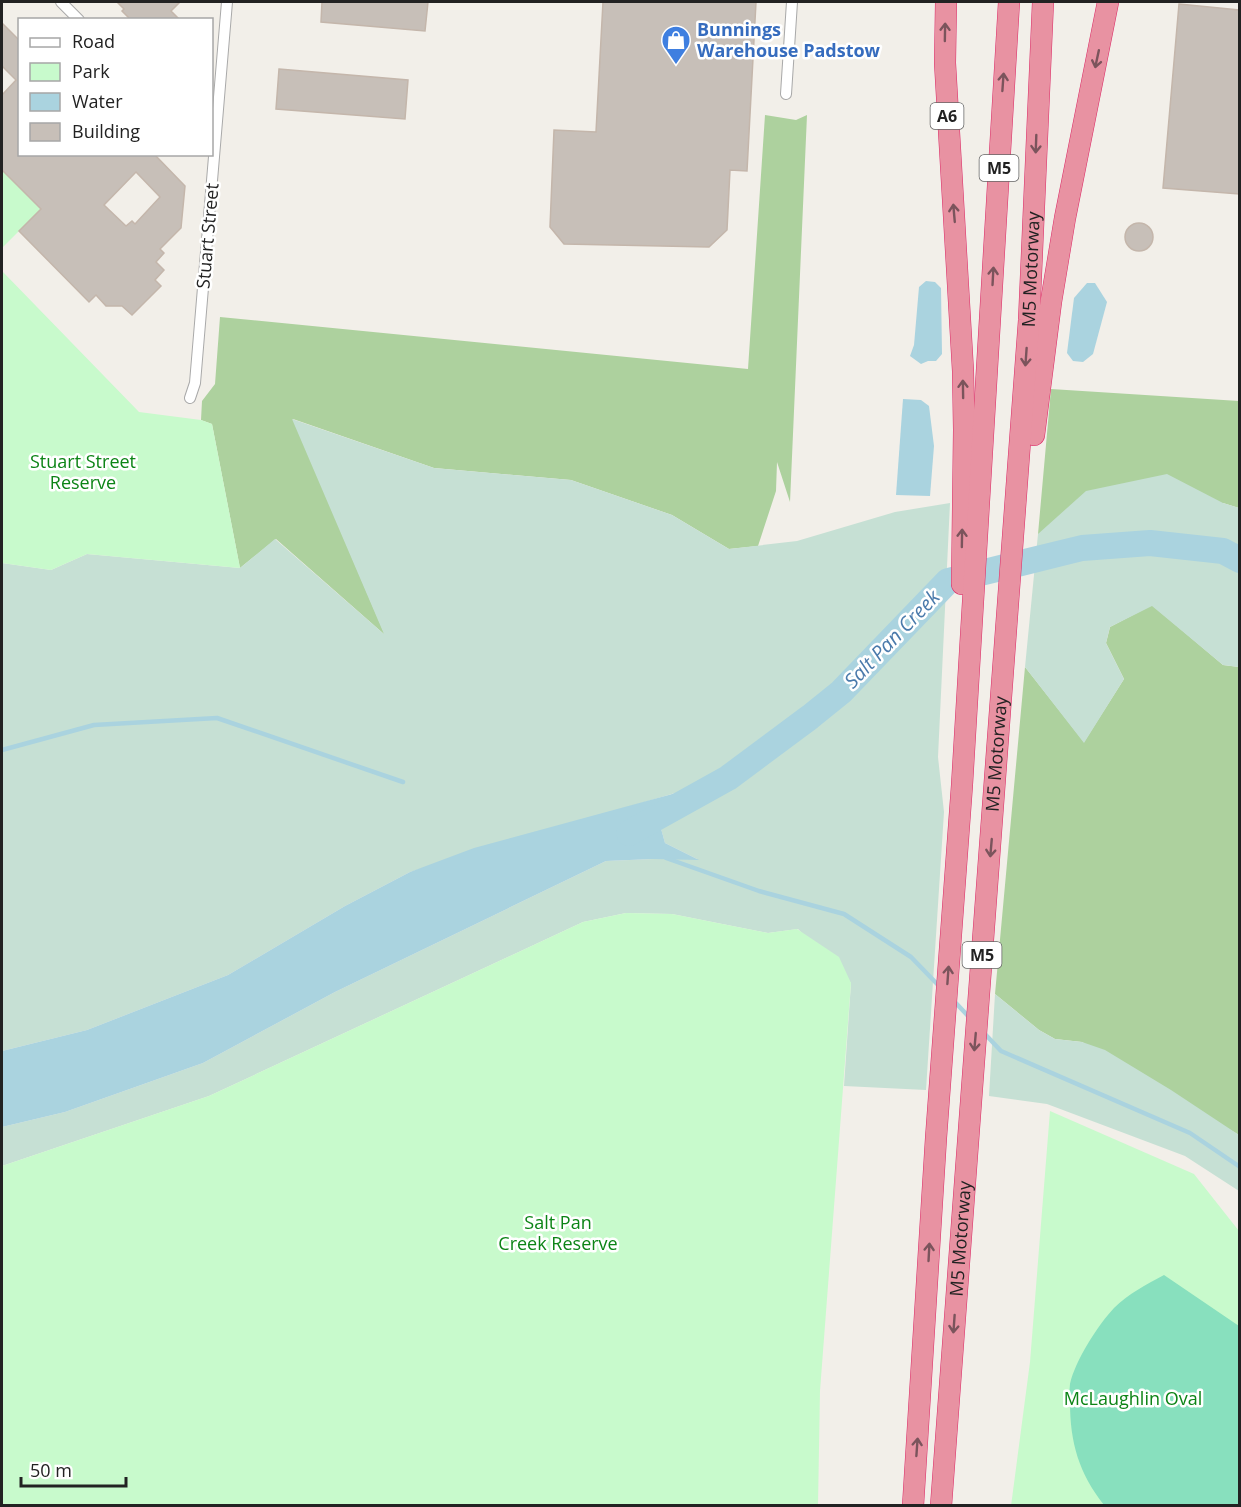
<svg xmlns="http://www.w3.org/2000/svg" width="1241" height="1507" font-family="'Open Sans',sans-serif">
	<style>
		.forest { fill: #add19e }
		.wetland { fill: #c6e0d4 }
		.park { fill: #c8facc }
		.pitch { fill: #88e0be }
		.water { fill: #aad3df }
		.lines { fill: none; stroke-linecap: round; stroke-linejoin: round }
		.stream { stroke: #aad3df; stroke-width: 4.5 }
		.river { stroke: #aad3df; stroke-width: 26 }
		.building { fill: #c7bfb8; stroke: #c4b6ab; stroke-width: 1.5; fill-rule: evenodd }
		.street-casing { stroke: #a9a9a9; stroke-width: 12 }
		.highway-casing { stroke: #dc2a67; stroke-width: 22 }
		.street { stroke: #fff; stroke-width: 10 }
		.highway { stroke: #e892a2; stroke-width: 21 }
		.oneway { stroke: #7b545c }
		.labels { text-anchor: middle; stroke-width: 5; stroke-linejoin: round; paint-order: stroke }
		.shield { fill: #fff; stroke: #646464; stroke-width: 1.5 }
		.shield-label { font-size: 16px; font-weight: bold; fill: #222 }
		.shop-label { font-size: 18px; font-weight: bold; fill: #366cbe; stroke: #fff; text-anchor: start }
		.street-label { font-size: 18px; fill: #222; stroke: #fff }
		.park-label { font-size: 18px; fill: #0c8416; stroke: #fff }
		.water-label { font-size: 20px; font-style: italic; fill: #4a7aab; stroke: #fff }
	</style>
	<rect width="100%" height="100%" fill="#f2efe9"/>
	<g class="forest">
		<polygon points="765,115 796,120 807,115 790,502 777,462 776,491 758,546 729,549 672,515 571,480 434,468 293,419 385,635 276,539 240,568 212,424 201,420 202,401 215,384 220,317 748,369"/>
		<polygon points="1051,389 1239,401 1239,508 1223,503 1038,534"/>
		<polygon points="1152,605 1223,665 1239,667 1239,1135 1082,1042 1055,1039 1039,1030 995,994 1025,667 1084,742 1124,679 1106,643 1110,627"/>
	</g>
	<g class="wetland">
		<polygon points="292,419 434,468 571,480 672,515 729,549 797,541 895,512 950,503 938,757 944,812 926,1090 844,1086 851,983 798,929 768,933 672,914 626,913 583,922 209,1096 2,1166 2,1127 65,1112 203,1063 335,992 606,861 653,859 697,859 665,843 657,814 675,793 410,872 345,906 228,975 87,1030 2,1051 2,563 51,570 87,554 240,568 275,539 384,634"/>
		<polygon points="1167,474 1223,503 1239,508 1239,667 1223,665 1152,606 1110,627 1106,643 1124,679 1084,743 1025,667 1038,534 1086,491"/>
		<polygon points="995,994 1039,1030 1055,1039 1082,1042 1105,1050 1171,1090 1239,1135 1239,1191 1185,1156 1047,1104 989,1096"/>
	</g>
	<g class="park">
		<polygon points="2,170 41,209 2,248"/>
		<polygon points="2,271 139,412 201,420 212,424 240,568 87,554 51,570 2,563"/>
		<polygon points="626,913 672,914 768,933 797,929 839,957 851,983 820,1391 818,1505 2,1505 2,1166 209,1096 583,922"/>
		<polygon points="1050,1111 1194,1174 1239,1231 1239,1505 1011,1506 1030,1362"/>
	</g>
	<path class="pitch" d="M1164,1275L1239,1326V1505H1104C1079,1473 1070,1443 1070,1402C1070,1397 1069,1390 1070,1384C1075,1361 1098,1325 1114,1308C1128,1294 1147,1284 1164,1275Z"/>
	<g class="water">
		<polygon points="926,281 935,282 941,288 942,354 936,361 928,361 921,364 910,356 914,345 919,287"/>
		<polygon points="1087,283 1095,283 1107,302 1093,354 1083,362 1073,361 1067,353 1074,298"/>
		<polygon points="903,399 921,400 929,406 934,446 930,496 896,495"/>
		<polygon points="676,793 657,814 665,843 699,860 653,859 606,861 335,992 203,1063 65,1112 2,1127 2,1051 87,1030 228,975 345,906 410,872 474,848"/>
	</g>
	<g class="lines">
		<g class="stream">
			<polyline points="2,750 94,725 217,718 403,782"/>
			<polyline points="666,858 759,891 844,914 911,957 941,988"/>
			<polyline points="953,1000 970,1018"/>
			<polyline points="984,1033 1001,1051 1190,1133 1240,1167"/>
		</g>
		<polyline class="river" points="629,833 728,778 810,717 841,692 948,581 1082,548 1150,543 1223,551 1240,560"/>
	</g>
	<g class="building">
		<polygon points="117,2 180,2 171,11 180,20 131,20 122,11 124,9"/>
		<polygon points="322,2 428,2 425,31 321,22"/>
		<polygon points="603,2 756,2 747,171 730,170 727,230 709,247 564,244 550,227 554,130 596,132"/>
		<polygon points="1179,4 1239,10 1239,194 1163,188"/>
		<path d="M2,23L20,41V154H154L185,186L181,228L160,249L164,253L156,262L164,270L155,280L161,286L132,315L122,306H106L96,295L89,302L19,231L41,209L2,170V95L16,80L2,66ZM136,172L160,197L135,224L132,221L126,226L104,205Z"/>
		<polygon points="279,69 408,80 405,119 276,109"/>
		<circle cx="1139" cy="237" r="14"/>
	</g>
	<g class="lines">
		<g class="street-casing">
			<g id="street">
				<polyline points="61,2 79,20"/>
				<polyline points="786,94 792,2"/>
				<polyline points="190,398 195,383 227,2"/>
			</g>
		</g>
		<g class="highway-casing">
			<g id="highway">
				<polyline points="946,2 945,63 963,371 964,430 962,584"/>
				<polyline points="1034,435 1051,302 1065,218 1108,2"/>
				<polyline points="913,1506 936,1138 962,785 1009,2"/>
				<path id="s1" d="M941,1506L1029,320L1043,2"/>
			</g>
		</g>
		<use href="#street" class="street"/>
		<use href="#highway" class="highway"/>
	</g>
	<defs><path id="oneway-shaft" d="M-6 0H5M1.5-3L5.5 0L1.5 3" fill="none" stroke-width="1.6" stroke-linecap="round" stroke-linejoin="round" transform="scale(1.5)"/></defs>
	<g class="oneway">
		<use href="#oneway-shaft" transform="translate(945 32) rotate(-89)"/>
		<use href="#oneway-shaft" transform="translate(1097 59) rotate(102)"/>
		<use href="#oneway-shaft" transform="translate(1003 82) rotate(-86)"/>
		<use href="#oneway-shaft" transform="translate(1036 144) rotate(92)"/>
		<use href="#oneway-shaft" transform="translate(954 213) rotate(-95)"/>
		<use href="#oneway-shaft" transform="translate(993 276) rotate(-87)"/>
		<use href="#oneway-shaft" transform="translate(1026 357) rotate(94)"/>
		<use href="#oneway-shaft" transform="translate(963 389) rotate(-91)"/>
		<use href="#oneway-shaft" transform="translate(962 538) rotate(-89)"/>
		<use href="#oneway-shaft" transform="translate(991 848) rotate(95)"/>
		<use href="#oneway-shaft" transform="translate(948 975) rotate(-86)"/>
		<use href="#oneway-shaft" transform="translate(975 1042) rotate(95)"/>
		<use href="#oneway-shaft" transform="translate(929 1252) rotate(-87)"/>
		<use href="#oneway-shaft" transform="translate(954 1324) rotate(94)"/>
		<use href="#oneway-shaft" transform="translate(917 1447) rotate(-86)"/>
	</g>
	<defs>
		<g id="shop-pin" transform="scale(1.5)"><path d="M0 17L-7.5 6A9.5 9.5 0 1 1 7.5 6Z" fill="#3f7fe0" stroke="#fff"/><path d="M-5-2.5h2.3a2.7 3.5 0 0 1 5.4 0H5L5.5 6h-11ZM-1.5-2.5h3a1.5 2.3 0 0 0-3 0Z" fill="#fff"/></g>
	</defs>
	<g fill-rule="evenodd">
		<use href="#shop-pin" x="676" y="40"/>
	</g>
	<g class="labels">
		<g class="shield">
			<rect x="930.5" y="103" width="33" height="26" rx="4.5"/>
			<rect x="979.5" y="155" width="39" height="26" rx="4.5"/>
			<rect x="962.5" y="942" width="39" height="26" rx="4.5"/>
		</g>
		<g class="shield-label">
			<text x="947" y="122">A6</text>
			<text x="999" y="174">M5</text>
			<text x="982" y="961">M5</text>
		</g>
		<g class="shop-label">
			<text x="697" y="36">Bunnings<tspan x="697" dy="21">Warehouse Padstow</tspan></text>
		</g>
		<g class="street-label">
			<text transform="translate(208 236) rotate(-85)" y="6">Stuart Street</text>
			<text dy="6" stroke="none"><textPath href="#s1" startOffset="1240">M5 Motorway</textPath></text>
			<text dy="6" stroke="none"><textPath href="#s1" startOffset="754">M5 Motorway</textPath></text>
			<text dy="6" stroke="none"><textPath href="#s1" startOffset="268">M5 Motorway</textPath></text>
		</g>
		<g class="park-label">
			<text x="83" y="468">Stuart Street<tspan x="83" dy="21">Reserve</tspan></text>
			<text x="558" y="1229">Salt Pan<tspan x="558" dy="21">Creek Reserve</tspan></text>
			<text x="1133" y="1405">McLaughlin Oval</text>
		</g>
		<g class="water-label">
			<text transform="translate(892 639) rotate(-46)" y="7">Salt Pan Creek</text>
		</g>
	</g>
	<rect width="1241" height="1507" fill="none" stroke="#222222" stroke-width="6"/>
	<rect x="18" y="18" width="195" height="138" fill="#ffffff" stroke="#a7a7a7" stroke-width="1.5"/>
	<rect x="30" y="38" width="30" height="9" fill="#ffffff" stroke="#a7a7a7" stroke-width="1.5"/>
	<text x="72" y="48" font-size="18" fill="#222222">Road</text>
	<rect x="30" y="63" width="30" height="18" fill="#c8facc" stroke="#a7a7a7" stroke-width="1.5"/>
	<text x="72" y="78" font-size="18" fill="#222222">Park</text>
	<rect x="30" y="93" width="30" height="18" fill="#aad3df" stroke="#a7a7a7" stroke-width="1.5"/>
	<text x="72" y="108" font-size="18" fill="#222222">Water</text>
	<rect x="30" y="123" width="30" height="18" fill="#c7bfb8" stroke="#a7a7a7" stroke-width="1.5"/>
	<text x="72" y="138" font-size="18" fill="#222222">Building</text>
	<path d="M21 1477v9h105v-9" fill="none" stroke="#222222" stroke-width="3"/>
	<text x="30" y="1477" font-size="18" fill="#222222" stroke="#ffffff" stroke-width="4.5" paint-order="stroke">50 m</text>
</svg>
